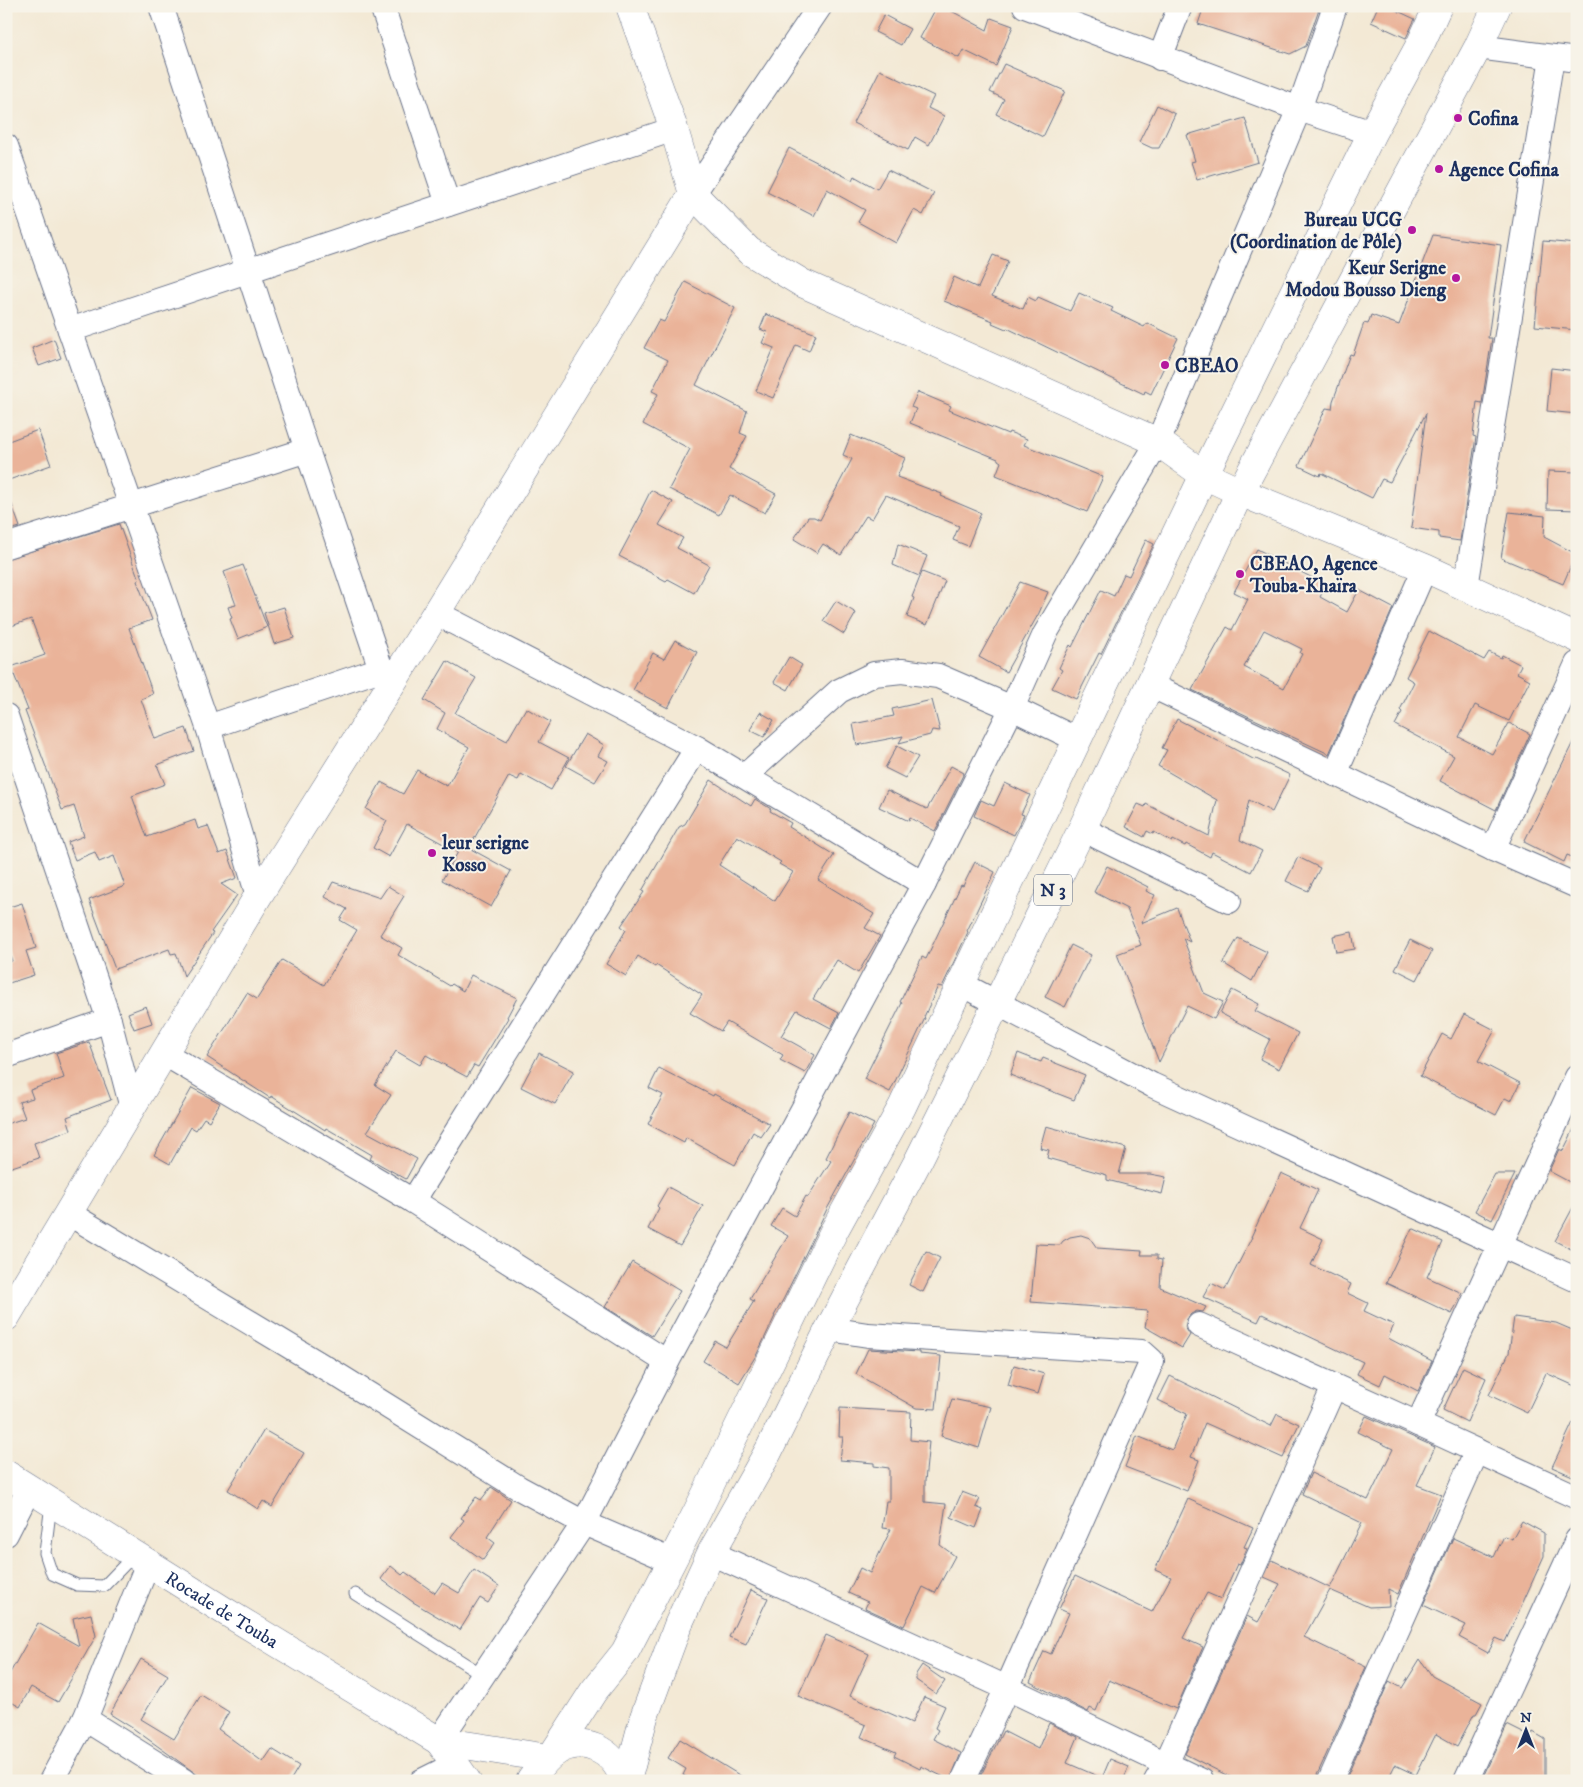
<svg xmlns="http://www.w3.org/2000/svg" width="1583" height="1787" font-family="'IM FELL DW Pica',serif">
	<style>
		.building { fill: #eab399; fill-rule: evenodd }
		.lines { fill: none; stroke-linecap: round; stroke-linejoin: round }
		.service-casing { stroke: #677088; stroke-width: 13 }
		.minor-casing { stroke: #677088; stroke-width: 26 }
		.tertiary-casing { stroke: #677088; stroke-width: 29 }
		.primary-casing { stroke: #677088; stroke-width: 29 }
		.service { stroke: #fff; stroke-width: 11 }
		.minor { stroke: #fff; stroke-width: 24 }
		.tertiary { stroke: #fff; stroke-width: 28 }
		.primary { stroke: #fff; stroke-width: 28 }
		.poi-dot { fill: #b5179e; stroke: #f7f3e8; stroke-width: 2 }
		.labels { text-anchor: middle; stroke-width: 4; stroke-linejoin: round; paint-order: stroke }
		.shield { fill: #f7f3e8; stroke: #5d6a87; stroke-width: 1 }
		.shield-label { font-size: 18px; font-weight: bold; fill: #1b2f5e }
		.poi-label { font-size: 19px; font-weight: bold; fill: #1b2f5e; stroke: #f7f3e8; text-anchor: start }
		.street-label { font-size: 19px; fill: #1b2f5e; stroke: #f7f3e8 }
	</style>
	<rect width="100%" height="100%" fill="#f7f3e8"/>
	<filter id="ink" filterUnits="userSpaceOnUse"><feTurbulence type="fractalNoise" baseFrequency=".02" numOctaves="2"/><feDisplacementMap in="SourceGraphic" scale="10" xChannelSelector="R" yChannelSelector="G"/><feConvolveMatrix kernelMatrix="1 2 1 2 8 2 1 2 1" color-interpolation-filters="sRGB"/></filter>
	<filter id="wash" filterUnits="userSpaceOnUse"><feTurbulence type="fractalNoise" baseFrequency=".0096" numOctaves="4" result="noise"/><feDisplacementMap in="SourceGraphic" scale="20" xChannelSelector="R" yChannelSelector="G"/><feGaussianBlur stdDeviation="1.12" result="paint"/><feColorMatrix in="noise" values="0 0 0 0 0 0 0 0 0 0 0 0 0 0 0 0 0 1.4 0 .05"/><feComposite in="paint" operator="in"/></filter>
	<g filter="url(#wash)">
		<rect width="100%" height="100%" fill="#f3e9d5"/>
		<g id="blocks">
			<g class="building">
				<polygon points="937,6 942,6 987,30 991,18 1013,26 996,66 963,50 959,58 920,38"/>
				<polygon points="1204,6 1320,6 1306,46 1290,54 1198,24"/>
				<polygon points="1378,6 1387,6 1415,19 1406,38 1371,22"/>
				<polygon points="884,15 910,29 901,45 875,32"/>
				<polygon points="1004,64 1065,91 1043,137 996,114 1004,99 990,92"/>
				<polygon points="880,70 934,96 928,108 944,116 929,145 915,137 908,150 853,123"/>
				<polygon points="1157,105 1175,114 1159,148 1152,148 1139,142"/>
				<polygon points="1245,118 1258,162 1197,180 1191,162 1195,161 1187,135"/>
				<polygon points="789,148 852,180 854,176 877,189 888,170 934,193 923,215 914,210 896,243 858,222 865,210 827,189 814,216 767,192"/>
				<polygon points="1433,235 1501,245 1488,338 1492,338 1482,403 1477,402 1473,436 1476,437 1460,541 1439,538 1439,532 1411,528 1426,413 1390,482 1382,479 1372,498 1321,473 1320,476 1299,466 1326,408 1332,409 1333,401 1350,354 1353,355 1364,323 1368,324 1371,315 1399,325"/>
				<polygon points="1543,241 1577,244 1577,330 1535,326"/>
				<polygon points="993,255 1008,261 992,296 1023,309 1028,297 1036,301 1038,297 1070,311 1079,293 1113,308 1111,311 1144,327 1147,323 1178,338 1151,394 1145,391 1144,394 1007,328 1006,329 992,323 993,321 944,301 954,277 978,288"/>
				<polygon points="685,282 735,308 696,385 747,411 740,433 747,436 729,469 776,494 765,513 730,495 719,515 669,489 690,449 643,424 658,394 652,391 668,360 644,348 659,320 664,322"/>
				<polygon points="766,314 816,334 809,351 796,345 773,398 756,391 774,348 762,343 767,332 760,329"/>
				<polygon points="54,339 61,358 39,366 32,348"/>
				<polygon points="1551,368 1577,371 1577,414 1547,411"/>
				<polygon points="918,392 951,406 949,410 961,415 1008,434 1009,432 1027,439 1024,445 1103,477 1087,512 996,475 1001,462 998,460 998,459 910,423 916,409 911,407"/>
				<polygon points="38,430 51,465 6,481 6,442"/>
				<polygon points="851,435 905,458 897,477 942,494 941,496 981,513 968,546 953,540 959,526 886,495 872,519 866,516 841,555 823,544 817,553 794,539 808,517 814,517 820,520 852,459 843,455"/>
				<polygon points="1548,471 1577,472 1577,510 1547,509"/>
				<polygon points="651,490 673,502 659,525 683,538 677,548 709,565 694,593 668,579 666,581 619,556 643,511 641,510"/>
				<polygon points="8,494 20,527 6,531 6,495"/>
				<polygon points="1509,512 1545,516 1544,537 1576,554 1563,584 1501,558"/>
				<polygon points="119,524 139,580 137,581 152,620 129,628 153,694 141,699 155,739 186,728 194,751 157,765 165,784 132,796 147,837 195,820 198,829 208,826 219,854 227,851 237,878 221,884 237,895 211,932 213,933 184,976 176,953 171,954 169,949 115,969 89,900 125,886 114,856 99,862 95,852 75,860 68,842 84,836 74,806 62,810 25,711 28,710 11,667 45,655 31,619 6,628 6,559"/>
				<polygon points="1146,540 1154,544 1101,654 1099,653 1076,699 1052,688 1062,670 1059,668 1070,645 1072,647 1101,590 1114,596 1124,574 1129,576"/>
				<polygon points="898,544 927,556 919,576 893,565"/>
				<path d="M1257,549L1326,585L1320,597L1347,612L1359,590L1393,608L1329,754L1192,690L1227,627L1232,630L1248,599L1234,592ZM1264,630L1302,649L1300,653L1302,654L1284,688L1244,667Z"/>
				<polygon points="243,565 267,627 238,639 230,619 232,618 228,607 236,605 224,572"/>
				<polygon points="922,572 945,581 927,625 907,617 914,598 912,597"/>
				<polygon points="1020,582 1048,592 1039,613 1006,672 979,657"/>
				<polygon points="836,601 856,613 844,634 823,621"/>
				<polygon points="284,607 294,638 274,644 264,613"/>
				<polygon points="1429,631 1484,660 1489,652 1501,658 1502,655 1521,665 1517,673 1530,680 1509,721 1475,705 1459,737 1492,754 1509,723 1530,734 1496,810 1440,781 1454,756 1395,725 1402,712 1400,710 1414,682 1406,677"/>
				<polygon points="675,640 697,652 668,708 633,690 653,653 664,659"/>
				<polygon points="789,657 802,665 788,690 774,682"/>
				<polygon points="447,661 476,678 455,713 507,741 526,708 550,722 539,742 569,758 551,790 521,774 518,780 509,776 469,848 511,871 491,907 442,880 458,852 407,824 389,857 373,848 387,821 366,809 381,782 403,794 417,770 447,786 469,747 437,729 445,713 424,700"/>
				<polygon points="932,700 940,731 932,730 930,735 899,743 903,736 857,745 853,724 894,716 892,709"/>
				<polygon points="760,712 774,720 764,737 750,730"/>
				<polygon points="1177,719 1255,760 1256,759 1290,775 1272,812 1249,800 1240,840 1262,851 1251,872 1212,852 1210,857 1186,844 1185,846 1173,840 1172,842 1154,832 1153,834 1147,831 1144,837 1126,827 1138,804 1145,807 1146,804 1209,836 1217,800 1158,766 1167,750 1162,748"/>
				<polygon points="585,734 604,745 598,756 608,761 595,782 566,766"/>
				<polygon points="1577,734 1577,859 1567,855 1564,862 1524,842"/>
				<polygon points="897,746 918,757 905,778 885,768"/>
				<polygon points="951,766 964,773 935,831 910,818 909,821 879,807 887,790 927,809"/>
				<path d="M711,780L751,806L755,799L771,809L770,811L791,823L789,827L834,855L818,880L874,914L865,928L880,936L858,973L837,960L813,999L839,1013L831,1028L797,1010L781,1036L815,1055L805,1073L780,1060L783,1055L727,1022L721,1031L690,1013L702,995L656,965L655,967L638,956L626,976L606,964L626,930L621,926L644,892L642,891L679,827L685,824ZM737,836L781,862L779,864L793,872L775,901L719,865Z"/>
				<polygon points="1005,783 1030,795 1021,814 1024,815 1014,835 974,816 981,800 994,806"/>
				<polygon points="1298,857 1320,868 1308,891 1286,881"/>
				<polygon points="975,862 995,872 967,931 968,932 942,987 938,986 924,1017 925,1018 890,1092 864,1079 902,1003 900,1002 922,957 926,959 961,885 963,886"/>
				<polygon points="1107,866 1148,887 1146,891 1155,895 1141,923 1177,908 1190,942 1183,938 1204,993 1223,1002 1214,1019 1187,1006 1159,1062 1117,954 1141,945 1127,909 1094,892"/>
				<polygon points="333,882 380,898 388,886 404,896 380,935 402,948 398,955 450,986 452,984 463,991 471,975 517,998 507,1017 508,1018 478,1067 474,1065 467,1077 426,1055 420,1065 396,1051 375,1085 391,1095 367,1132 417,1159 406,1179 370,1159 372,1155 326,1128 325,1130 271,1096 270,1098 207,1057 247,993 257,999 282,960 324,985 357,930 340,920 347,909 325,897"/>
				<polygon points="22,903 36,948 26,951 34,975 6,984 6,963 12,961 6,944 6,908"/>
				<polygon points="1352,932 1355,949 1336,952 1333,936"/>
				<polygon points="1238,938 1267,952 1252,981 1223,963"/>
				<polygon points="1410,940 1432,951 1417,980 1395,969"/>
				<polygon points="1071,945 1091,955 1065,1007 1045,997"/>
				<polygon points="1232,990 1259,1004 1255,1011 1298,1033 1279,1069 1260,1059 1270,1039 1220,1013"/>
				<polygon points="146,1006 152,1023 134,1029 128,1013"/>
				<polygon points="1464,1014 1495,1030 1478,1061 1520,1083 1511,1101 1505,1098 1496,1115 1420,1076 1442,1034 1451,1039"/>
				<polygon points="89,1042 111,1100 67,1117 71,1130 34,1143 39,1158 6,1169 6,1124 25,1118 19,1102 33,1098 30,1090 64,1078 56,1053"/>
				<polygon points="539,1053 574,1071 555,1104 521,1087"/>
				<polygon points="1018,1053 1041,1062 1043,1058 1085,1075 1074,1100 1010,1075"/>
				<polygon points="659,1068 713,1096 714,1094 770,1124 761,1137 753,1132 735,1165 686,1138 684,1143 648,1124 663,1095 649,1088"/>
				<polygon points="192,1088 220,1103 209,1121 204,1118 196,1130 191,1127 170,1164 154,1155"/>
				<polygon points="849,1112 874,1124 827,1209 784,1298 774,1316 775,1316 757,1354 739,1383 703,1361 715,1341 726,1347 754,1301 750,1299 788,1236 771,1226 782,1208 795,1216 806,1196 808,1197 831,1161 826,1158"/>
				<polygon points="1577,1123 1577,1186 1549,1171 1559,1149 1563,1151"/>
				<polygon points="1046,1126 1126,1148 1119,1174 1150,1174 1166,1177 1162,1194 1107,1180 1107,1175 1047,1158 1049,1150 1040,1148"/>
				<polygon points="1281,1173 1318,1190 1300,1228 1323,1239 1311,1265 1351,1284 1347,1293 1368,1303 1364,1311 1394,1325 1388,1338 1432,1361 1418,1391 1385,1374 1380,1385 1357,1374 1363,1362 1262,1314 1258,1322 1203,1297 1211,1283 1225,1290 1252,1237 1251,1237"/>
				<polygon points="1495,1174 1515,1174 1492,1220 1475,1211"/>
				<polygon points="668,1187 703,1206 680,1246 648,1229 659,1208 657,1206"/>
				<polygon points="1577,1200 1577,1252 1555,1241"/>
				<polygon points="1412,1228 1443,1242 1427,1277 1462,1293 1452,1314 1386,1283"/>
				<polygon points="1081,1235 1090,1238 1097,1248 1142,1251 1141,1255 1157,1255 1157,1259 1162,1260 1160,1287 1206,1307 1203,1312 1197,1311 1191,1314 1187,1319 1185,1327 1190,1335 1182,1348 1145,1327 1148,1311 1031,1302 1036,1244 1060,1245 1063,1241 1070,1237"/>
				<polygon points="926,1251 940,1258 923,1292 909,1285"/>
				<polygon points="632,1262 680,1291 652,1336 605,1307"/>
				<polygon points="1514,1317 1556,1323 1577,1332 1577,1387 1546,1373 1527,1413 1489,1395 1509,1353"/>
				<polygon points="868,1349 919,1352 919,1354 941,1356 936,1409 916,1408 856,1374"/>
				<polygon points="1014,1365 1044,1374 1038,1394 1008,1385"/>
				<polygon points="1463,1367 1486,1378 1467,1422 1443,1410"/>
				<polygon points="1170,1376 1271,1426 1277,1414 1299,1424 1283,1458 1205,1423 1191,1457 1199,1460 1187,1491 1125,1467 1137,1436 1172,1450 1187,1414 1158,1400"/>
				<polygon points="952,1399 991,1407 979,1448 941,1436"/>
				<polygon points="840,1408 911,1412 910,1440 929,1442 925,1481 925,1502 946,1504 940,1545 955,1556 935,1593 923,1587 904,1626 865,1608 868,1602 848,1593 860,1568 870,1573 891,1529 882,1528 886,1501 889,1501 889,1468 874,1466 874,1463 840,1460 843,1437 839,1437"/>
				<polygon points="1577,1414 1577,1478 1552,1467"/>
				<polygon points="1366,1416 1435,1447 1417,1485 1441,1494 1398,1594 1388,1589 1389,1606 1369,1607 1330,1590 1304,1637 1366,1667 1317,1775 1317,1781 1238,1781 1185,1754 1247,1616 1258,1622 1280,1584 1264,1577 1272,1560 1330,1588 1362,1523 1302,1494 1311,1473 1368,1500 1393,1449 1358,1432"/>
				<polygon points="264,1430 304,1453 272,1507 263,1501 258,1509 228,1490"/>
				<polygon points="491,1487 511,1500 487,1537 495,1543 483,1560 451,1537 464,1520 461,1518 476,1497 481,1500"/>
				<polygon points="962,1492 980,1499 976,1507 983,1510 976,1528 951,1517"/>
				<polygon points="1188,1499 1253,1528 1244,1547 1247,1548 1240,1565 1237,1564 1221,1599 1207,1593 1183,1638 1203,1647 1176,1709 1109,1680 1096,1711 1090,1708 1088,1712 1030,1682 1044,1651 1051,1654 1069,1613 1059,1609 1075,1576 1152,1612 1171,1577 1155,1570"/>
				<polygon points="1522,1521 1544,1533 1544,1556 1505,1642 1496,1638 1488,1653 1459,1637 1466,1625 1423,1605 1453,1538 1494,1557 1504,1536 1512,1539"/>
				<polygon points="391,1566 402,1575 405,1572 435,1593 442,1583 459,1593 474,1570 499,1586 488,1603 480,1598 460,1630 413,1602 381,1579"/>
				<polygon points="751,1590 768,1598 746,1644 729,1637"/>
				<polygon points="91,1614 96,1636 58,1702 31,1687 20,1707 6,1699 6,1680 38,1623 79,1646 73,1618"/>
				<polygon points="826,1635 869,1654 850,1696 912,1723 924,1697 945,1706 935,1728 938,1730 933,1739 961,1753 950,1780 921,1766 920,1769 894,1756 896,1752 861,1737 866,1725 798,1696"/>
				<polygon points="141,1659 168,1675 141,1719 174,1739 201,1695 229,1712 218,1729 263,1762 272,1749 299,1766 290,1781 206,1781 134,1729 110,1714"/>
				<polygon points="1420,1659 1432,1676 1482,1703 1476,1714 1474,1714 1457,1746 1436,1734 1416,1775 1395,1765 1387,1781 1345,1781 1389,1681 1402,1688"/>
				<polygon points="922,1665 945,1681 936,1694 916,1680 916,1674"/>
				<polygon points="1049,1723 1078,1737 1067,1763 1102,1778 1110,1759 1129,1767 1123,1781 978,1781 1003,1731 1038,1749"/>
				<polygon points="1507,1725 1531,1737 1533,1732 1545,1739 1545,1781 1481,1781"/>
				<polygon points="680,1739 718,1762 749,1781 693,1781 683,1775 686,1769 668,1758"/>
			</g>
		</g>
	</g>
	<g filter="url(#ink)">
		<use href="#blocks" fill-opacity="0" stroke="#677088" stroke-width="1"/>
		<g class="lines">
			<g class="service-casing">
				<g id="service">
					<polyline points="51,1504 45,1553 52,1574 77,1585 104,1586 134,1555"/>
					<polyline points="355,1594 483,1675"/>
				</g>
			</g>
			<g class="minor-casing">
				<g id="minor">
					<polyline points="161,6 307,450 381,669 389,686"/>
					<polyline points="382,6 448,204"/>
					<polyline points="1025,6 1299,109 1372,133"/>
					<polyline points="1478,47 1577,60"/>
					<polyline points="1160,58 1180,6"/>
					<polyline points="6,146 208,727 258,896"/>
					<polyline points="693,194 820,6"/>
					<polyline points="70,330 674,129"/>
					<polyline points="6,546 307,450"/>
					<polyline points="1466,587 1552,57"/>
					<polyline points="436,613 697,748 924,884"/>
					<polyline points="1150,685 1493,849 1577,886"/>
					<polyline points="6,716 109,1020 132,1108"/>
					<polyline points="208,727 381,669"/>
					<polyline points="1335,774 1425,568"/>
					<polyline points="745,776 839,691 874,674 902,671 938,676 1012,708 1078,740"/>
					<polyline points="1082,829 1229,901"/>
					<polyline points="1493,849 1577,664"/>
					<polyline points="961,984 1152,1085 1577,1280"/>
					<polyline points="165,1054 413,1201 667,1362"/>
					<polyline points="6,1056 109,1020"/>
					<polyline points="413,1201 697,748"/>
					<polyline points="68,1213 339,1376 519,1488 584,1523 672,1561"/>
					<polyline points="1199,1325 1418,1424 1577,1497"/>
					<polyline points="829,1329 868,1335 1142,1352 1152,1361 1007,1688 963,1781"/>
					<polyline points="1418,1424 1577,1077"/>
					<polyline points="6,1534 29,1489"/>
					<polyline points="711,1553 1007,1688 1202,1781"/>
					<polyline points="85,1719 184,1781"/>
					<polyline points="439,1741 584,1523 667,1362 924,884 1012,708 1045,634 1158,442 1299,109 1335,6"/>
					<polyline points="51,1781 85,1719 148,1563"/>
					<polyline points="422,1781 456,1764"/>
					<polyline points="1156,1781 1166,1764 1334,1387"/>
					<polyline points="1330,1781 1477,1451"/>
					<polyline points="1466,1781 1577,1540"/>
				</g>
			</g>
			<g class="tertiary-casing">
				<g id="tertiary">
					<polyline points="630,6 674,129 693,194 749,251 802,283 1158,442 1204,475 1240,492 1425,568 1577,638"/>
					<polyline points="6,1317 258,896 436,613 693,194"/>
				</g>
			</g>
			<g class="primary-casing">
				<g id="primary">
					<path id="s1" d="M6,1474L223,1610L439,1741L548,1758"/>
					<polyline points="439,1741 467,1781"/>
					<polyline points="553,1754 593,1692 625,1652 639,1625 697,1512 834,1231 902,1107 1204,475 1372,133 1421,43 1438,6"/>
					<path d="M530,1781C537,1772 544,1760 553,1754C581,1733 615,1750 624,1781"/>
					<polyline points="627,1781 644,1717 678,1625 711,1553 768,1452 829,1329 918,1161 997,1003 1082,829 1240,492 1478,47 1497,6"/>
				</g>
			</g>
			<use href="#service" class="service"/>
			<use href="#minor" class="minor"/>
			<use href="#tertiary" class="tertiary"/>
			<use href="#primary" class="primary"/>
		</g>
	</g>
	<g class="poi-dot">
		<circle cx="1458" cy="118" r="5"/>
		<circle cx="1439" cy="169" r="5"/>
		<circle cx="1412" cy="230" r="5"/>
		<circle cx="1456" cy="278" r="5"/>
		<circle cx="1165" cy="365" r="5"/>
		<circle cx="1240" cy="574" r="5"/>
		<circle cx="432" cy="853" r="5"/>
	</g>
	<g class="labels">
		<rect class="shield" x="1034" y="874.5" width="38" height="31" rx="4"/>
		<g class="shield-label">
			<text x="1053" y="896">N 3</text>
		</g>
		<g class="poi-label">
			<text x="1468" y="125">Cofina</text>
			<text x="1449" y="176">Agence Cofina</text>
			<text x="1402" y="226" text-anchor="end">Bureau UCG<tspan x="1402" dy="22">(Coordination de Pôle)</tspan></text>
			<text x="1446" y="274" text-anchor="end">Keur Serigne<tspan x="1446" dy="22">Modou Bousso Dieng</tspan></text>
			<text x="1175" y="372">CBEAO</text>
			<text x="1250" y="570">CBEAO, Agence<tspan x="1250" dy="22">Touba-Khaïra</tspan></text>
			<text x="442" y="849">leur serigne<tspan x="442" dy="22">Kosso</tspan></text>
		</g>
		<g class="street-label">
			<text dy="7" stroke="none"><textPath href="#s1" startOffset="255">Rocade de Touba</textPath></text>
		</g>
	</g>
	<rect width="1583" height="1787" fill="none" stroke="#f7f3e8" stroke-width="25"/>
	<g transform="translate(1526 1730)" stroke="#f7f3e8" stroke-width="4" paint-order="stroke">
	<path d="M0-4L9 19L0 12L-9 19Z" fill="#1b2f5e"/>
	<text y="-8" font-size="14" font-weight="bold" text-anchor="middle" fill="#1b2f5e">N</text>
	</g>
</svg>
